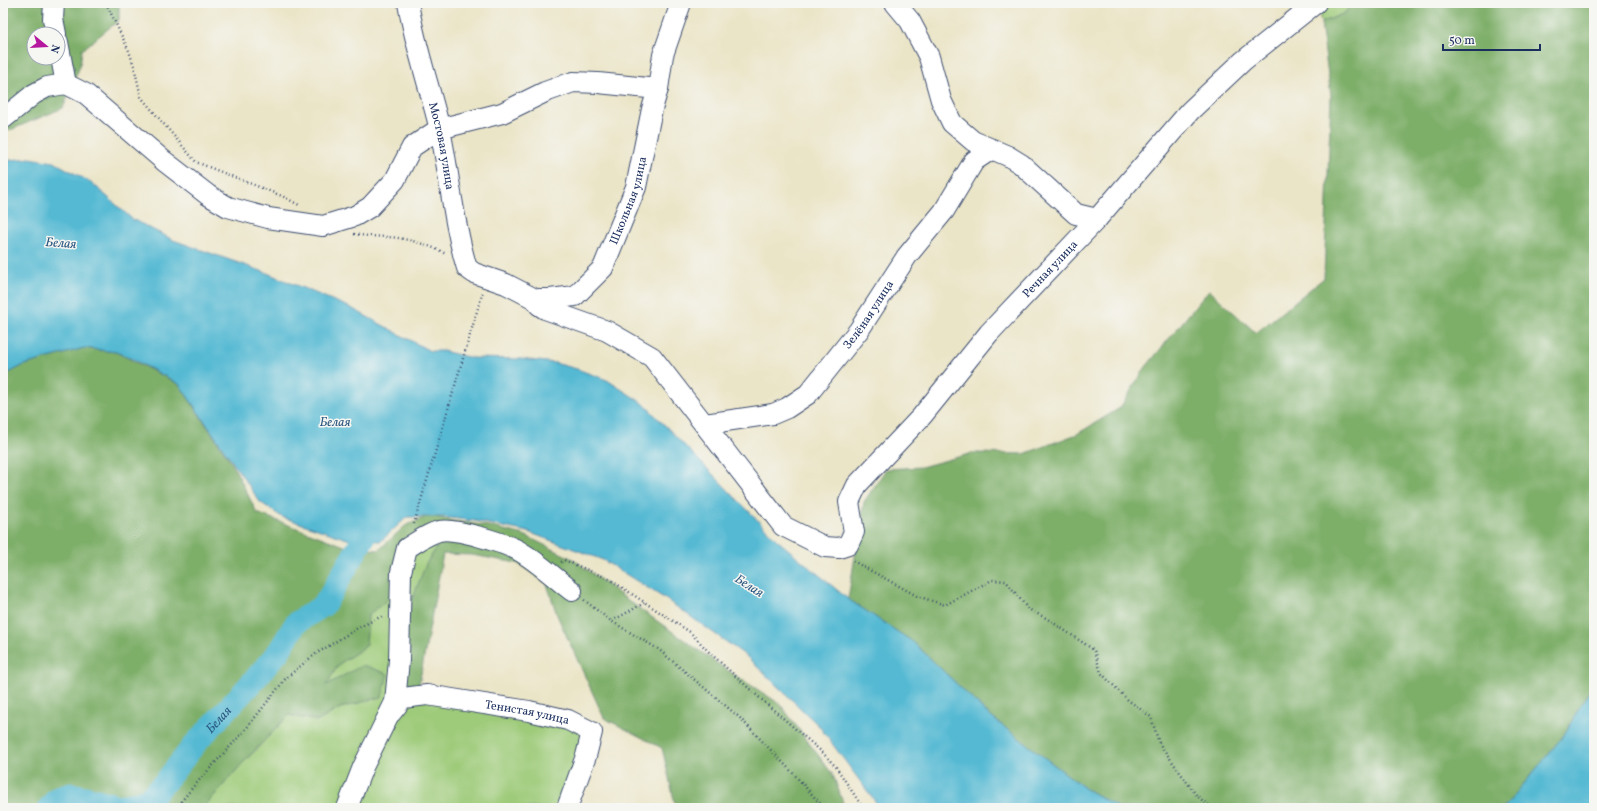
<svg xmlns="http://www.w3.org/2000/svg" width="1597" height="811" font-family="Vollkorn,serif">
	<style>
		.green { fill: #9ecb79; stroke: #5c7d6c }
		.forest { fill: #7eaf69; stroke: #4c6f64; fill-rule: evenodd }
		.water { fill: #54b9d3; stroke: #387498 }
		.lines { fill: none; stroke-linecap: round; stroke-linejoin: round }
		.river { stroke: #54b9d3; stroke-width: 23 }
		.minor-casing { stroke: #3a4a6e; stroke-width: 22 }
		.path { stroke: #3a4a6e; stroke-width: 2.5; stroke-dasharray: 1 3; stroke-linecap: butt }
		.minor { stroke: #fff; stroke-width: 20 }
		.labels { text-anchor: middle; stroke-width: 3; stroke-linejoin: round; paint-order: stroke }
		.street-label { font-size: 12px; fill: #1b2f5e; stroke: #f6f6f2 }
		.water-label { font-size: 13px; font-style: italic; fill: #2c5881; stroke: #f6f6f2 }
	</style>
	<rect width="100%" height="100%" fill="#f6f6f2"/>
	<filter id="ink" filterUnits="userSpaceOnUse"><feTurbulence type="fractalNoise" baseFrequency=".025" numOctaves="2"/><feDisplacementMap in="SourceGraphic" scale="8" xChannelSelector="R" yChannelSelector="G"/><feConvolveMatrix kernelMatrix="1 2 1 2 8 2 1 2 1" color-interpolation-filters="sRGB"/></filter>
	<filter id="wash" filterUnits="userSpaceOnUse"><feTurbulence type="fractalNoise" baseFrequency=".012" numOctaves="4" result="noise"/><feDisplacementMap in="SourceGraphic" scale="16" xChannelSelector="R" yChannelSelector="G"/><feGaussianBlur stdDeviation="0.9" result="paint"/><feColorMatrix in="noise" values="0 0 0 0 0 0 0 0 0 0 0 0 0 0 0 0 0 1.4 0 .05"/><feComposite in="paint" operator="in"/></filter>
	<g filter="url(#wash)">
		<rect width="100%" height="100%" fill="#ebe5c8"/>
		<g class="green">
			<polygon points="1317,3 1352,3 1345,13 1321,23"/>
			<polygon points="423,547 437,547 426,564 403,688 598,731 576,808 203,808 240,766 289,715 318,721 340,708 382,696 325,686 339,664 366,646 368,615 391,595 410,555"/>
		</g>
		<g class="forest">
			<path d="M3,3H119V20L82,50L80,66L63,108L3,133ZM34,34H58V58H34Z"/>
			<polygon points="1352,3 1594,3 1594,682 1564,735 1504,808 1119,808 1086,789 991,717 913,642 848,599 864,502 886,469 921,467 973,453 1024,454 1077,434 1120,408 1145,368 1209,290 1256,333 1324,278 1331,96 1321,23 1345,13"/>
			<path d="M84,348L116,352L179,384L233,465L257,513L347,547L379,550L405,526L430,515L452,521L488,526L524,535L573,559L633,604L724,668L780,704L833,775L845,808H676L662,748L604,718L557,615L547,584L517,563L472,555L443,554L418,690L403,688L408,610L426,564L437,547C404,544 405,572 392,594C387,602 375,609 368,615L366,646L339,664L326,685L363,665L388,674L382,697L340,708L318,721L289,715L240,766L203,808H3V376L24,365Z"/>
		</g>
		<g class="water">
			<polygon points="30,158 54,162 92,183 132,219 173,240 267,273 351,308 430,351 443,351 472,358 520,359 555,363 577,369 607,380 644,404 777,540 848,599 913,642 991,717 1086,789 1119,808 880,808 819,726 745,655 664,598 603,560 528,532 475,521 443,517 407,517 381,541 350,540 282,517 260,502 179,384 131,358 116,352 84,348 24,365 3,376 3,165 10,160"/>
			<polygon points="1594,682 1594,808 1504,808 1564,735"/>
		</g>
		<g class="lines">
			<path class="river" id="s1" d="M49,808L57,798L71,794L90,798L118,806L132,804L149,798L165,782L195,744L256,678L279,651L296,623L324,605L378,514"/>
		</g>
	</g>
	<g filter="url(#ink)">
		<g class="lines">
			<g class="minor-casing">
				<g id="minor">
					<polyline points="54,3 53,19 56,34"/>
					<path id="s2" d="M408,3C415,46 430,88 440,130C450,176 453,223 467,268L474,273L506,284L535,299H550L575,296L603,268L636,187L652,109L658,89L663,55L681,3"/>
					<polyline points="895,3 910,21 929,57 941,100 952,123 973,141 1008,156 1021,164 1076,214 1097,219"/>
					<polyline points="58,42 66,84 86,94 164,161 208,195 228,207 268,218 323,226 355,216 370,207 395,180 412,147 439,129 502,113 545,92 573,82 598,83 658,89"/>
					<polyline points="3,119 34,94 47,87 66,84"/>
					<path id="s3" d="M535,299L539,305L545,309L607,331L652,357L783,526L825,547L839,548L848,545L854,532L849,502L857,485L922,416L989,333L1097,219L1190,111L1243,61L1316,3"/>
					<path id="s4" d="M705,424L773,414L787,408L808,394L859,330L907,256L944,211L974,161L992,149"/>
					<path id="s5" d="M391,713L403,698L427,695L529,711L568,720L592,732L586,756L567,808"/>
					<path d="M347,808L363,767L395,702L399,660L401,572L407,548C417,542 427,534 439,531C454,527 508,544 521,552C538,562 556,579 572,591"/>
				</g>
			</g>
			<g class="path">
				<polyline points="106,3 129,51 134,66 141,97 196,162 282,196 301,206"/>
				<path d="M354,234C369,237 383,236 398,238C415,241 432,246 446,254"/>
				<polyline points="414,524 483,291"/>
				<polyline points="853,561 917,596 945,605 992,580 1006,581 1028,609 1046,618 1094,650 1101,673 1128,700 1151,717 1159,743 1197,796 1212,808"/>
				<polyline points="561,562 564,560 609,579 690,632 709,652 753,692 822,752 836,767 863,808"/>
				<polyline points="584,600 611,621 658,649 739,717 792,772 824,808"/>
				<polyline points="612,621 644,603"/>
				<polyline points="176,808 193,787 246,729 286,678 314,655 356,629 384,615"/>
			</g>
			<use href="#minor" class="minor"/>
		</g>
	</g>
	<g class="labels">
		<g class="street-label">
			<text dy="4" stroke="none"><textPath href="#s2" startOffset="147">Мостовая улица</textPath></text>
			<text dy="4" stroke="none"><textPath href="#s2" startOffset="499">Школьная улица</textPath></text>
			<text dy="4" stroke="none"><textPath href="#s3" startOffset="770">Речная улица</textPath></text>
			<text dy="4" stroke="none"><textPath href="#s4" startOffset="209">Зелёная улица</textPath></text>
			<text dy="4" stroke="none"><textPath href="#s5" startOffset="145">Тенистая улица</textPath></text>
		</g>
		<g class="water-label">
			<text transform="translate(61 242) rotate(4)" y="5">Белая</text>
			<text x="335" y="426">Белая</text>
			<text transform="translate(750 585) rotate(32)" y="5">Белая</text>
			<text dy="5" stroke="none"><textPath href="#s1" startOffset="213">Белая</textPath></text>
		</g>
	</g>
	<rect width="1597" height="811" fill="none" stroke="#f6f6f2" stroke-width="16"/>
	<g transform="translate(46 46) rotate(108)"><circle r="19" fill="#f6f6f2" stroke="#9ea6b7"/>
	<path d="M0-3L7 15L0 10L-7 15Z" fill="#b5179e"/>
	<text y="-6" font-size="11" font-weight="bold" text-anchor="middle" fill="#1b2f5e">N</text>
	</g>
	<path d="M1443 44v6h97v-6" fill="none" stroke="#1b2f5e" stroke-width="2"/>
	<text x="1449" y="44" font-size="12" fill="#1b2f5e" stroke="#f6f6f2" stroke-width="3" paint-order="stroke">50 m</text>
</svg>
